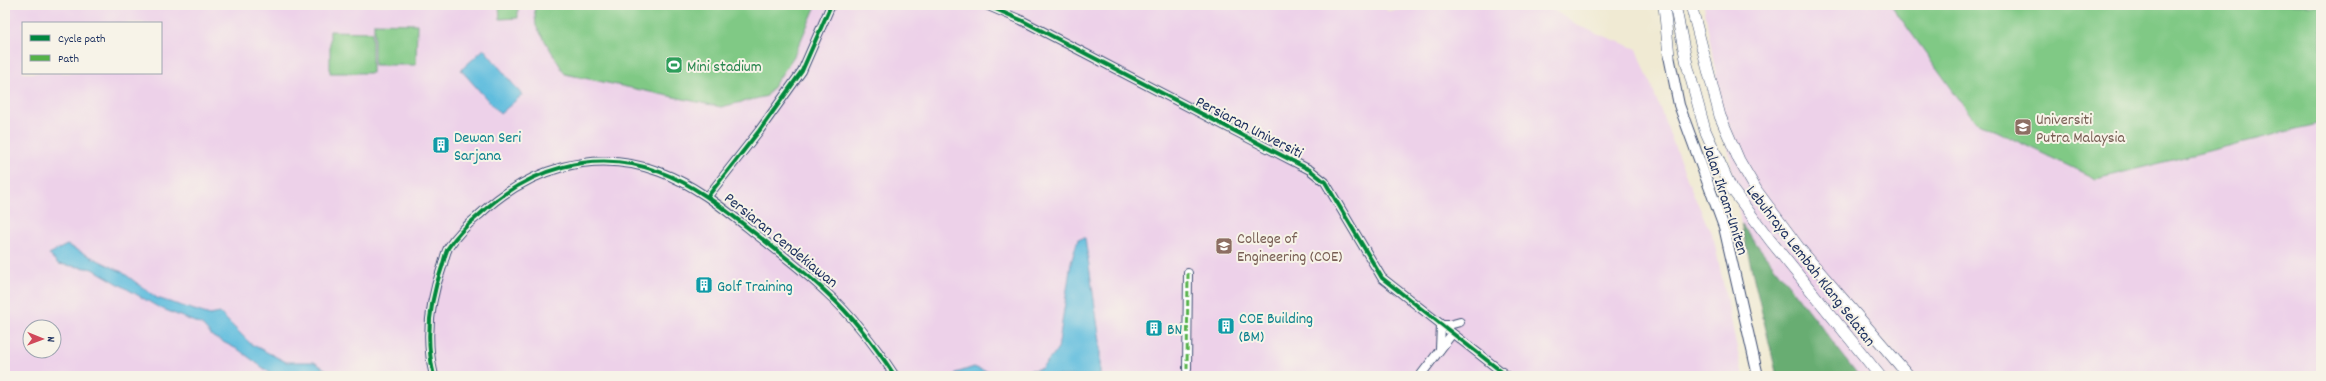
<svg xmlns="http://www.w3.org/2000/svg" width="2326" height="381" font-family="Dekko,sans-serif">
	<style>
		.built { fill: #edd1e9; fill-rule: evenodd }
		.green { fill: #80c985; stroke: #4e7c72 }
		.forest { fill: #68ad72; stroke: #426e68 }
		.water { fill: #60bdde; stroke: #3e769e }
		.lines { fill: none; stroke-linecap: round; stroke-linejoin: round }
		.minor-casing { stroke: #3b4b70; stroke-width: 10 }
		.major-casing { stroke: #3b4b70; stroke-width: 12 }
		.highway-casing { stroke: #3b4b70; stroke-width: 12 }
		.minor { stroke: #fff; stroke-width: 8 }
		.major { stroke: #fff; stroke-width: 10 }
		.highway { stroke: #fff; stroke-width: 11 }
		.quiet { stroke: #55b248; stroke-width: 3; stroke-dasharray: 6 3; stroke-linecap: butt }
		.cycleway-casing { stroke: #f7f3e8; stroke-width: 6 }
		.cycleway { stroke: #00873e; stroke-width: 4 }
		.labels { text-anchor: middle; stroke-width: 4; stroke-linejoin: round; paint-order: stroke }
		.leisure-label { font-size: 16px; fill: #27864d; stroke: #f7f3e8; text-anchor: start }
		.education-label { font-size: 16px; fill: #785e54; stroke: #f7f3e8; text-anchor: start }
		.street-label { font-size: 16px; fill: #1b2f5e; stroke: #f7f3e8 }
		.culture-label { font-size: 16px; fill: #0d838f; stroke: #f7f3e8; text-anchor: start }
	</style>
	<rect width="100%" height="100%" fill="#f7f3e8"/>
	<filter id="ink" filterUnits="userSpaceOnUse"><feTurbulence type="fractalNoise" baseFrequency=".025" numOctaves="2"/><feDisplacementMap in="SourceGraphic" scale="8" xChannelSelector="R" yChannelSelector="G"/><feConvolveMatrix kernelMatrix="1 2 1 2 8 2 1 2 1" color-interpolation-filters="sRGB"/></filter>
	<filter id="wash" filterUnits="userSpaceOnUse"><feTurbulence type="fractalNoise" baseFrequency=".012" numOctaves="4" result="noise"/><feDisplacementMap in="SourceGraphic" scale="16" xChannelSelector="R" yChannelSelector="G"/><feGaussianBlur stdDeviation="0.9" result="paint"/><feColorMatrix in="noise" values="0 0 0 0 0 0 0 0 0 0 0 0 0 0 0 0 0 1.4 0 .05"/><feComposite in="paint" operator="in"/></filter>
	<g filter="url(#wash)">
		<rect width="100%" height="100%" fill="#f0ead3"/>
		<g class="built">
			<path d="M5,5H1384L1387,11L1465,5H1546L1576,25L1637,49L1690,186L1714,240L1743,376H5ZM23,23H161V73H23ZM30,327H54V351H30Z"/>
			<polygon points="1704,5 2321,5 2321,376 1777,376 1741,224"/>
		</g>
		<g class="green">
			<polygon points="499,5 518,5 518,18 500,19"/>
			<polygon points="534,5 814,5 815,8 794,56 767,96 721,107 565,74 536,26"/>
			<polygon points="1891,5 2321,5 2321,123 2096,179 1975,121"/>
			<polygon points="374,23 417,24 416,65 374,65"/>
			<polygon points="330,31 372,32 372,73 330,73"/>
		</g>
		<polygon class="forest" points="1741,224 1859,376 1777,376"/>
		<g class="water">
			<polygon points="484,49 522,95 500,114 461,70"/>
			<path d="M1085,238L1100,341V376H955L956,373L974,367C996,377 1019,373 1042,368L1058,349L1071,263L1078,239Z"/>
			<polygon points="67,245 122,272 157,298 210,315 220,313 251,344 286,362 314,362 336,376 274,376 239,350 213,337 202,325 158,307 93,269 58,264 49,254"/>
		</g>
	</g>
	<g filter="url(#ink)">
		<g class="lines">
			<g class="minor-casing">
				<g id="minor">
					<polyline points="986,5 1021,20 1310,170 1325,182 1382,278 1507,376"/>
					<polyline points="708,196 759,131 802,71 831,5"/>
					<polyline points="1441,325 1449,325 1460,322"/>
					<polyline points="1440,349 1441,325"/>
					<polyline points="1187,369 1188,273"/>
					<path d="M434,376C425,339 429,303 442,267C444,261 445,254 448,248C456,236 468,224 479,215C528,169 594,147 660,172C695,185 723,208 752,231C778,251 804,271 827,293C852,316 876,347 895,376"/>
					<polyline points="1420,376 1452,334"/>
				</g>
			</g>
			<g class="major-casing">
				<polyline id="major" points="1669,56 1679,105 1724,227 1758,376"/>
			</g>
			<g class="highway-casing">
				<g id="highway">
					<polyline points="1664,5 1669,56"/>
					<polyline points="1675,5 1687,64 1705,130 1731,188 1770,240 1880,376"/>
					<polyline points="1691,5 1720,116 1739,160 1757,191 1800,249 1909,376"/>
				</g>
			</g>
			<use href="#minor" class="minor"/>
			<use href="#major" class="major"/>
			<use href="#highway" class="highway"/>
			<polyline class="quiet" points="1187,369 1188,273"/>
			<g class="cycleway-casing">
				<g id="cycleway">
					<polyline points="986,5 1021,20 1310,170 1325,182 1382,278 1507,376"/>
					<polyline points="708,196 759,131 802,71 831,5"/>
					<path d="M434,376C425,339 429,303 442,267C444,261 445,254 448,248C456,236 468,224 479,215C528,169 594,147 660,172C695,185 723,208 752,231C778,251 804,271 827,293C852,316 876,347 895,376"/>
				</g>
			</g>
			<use href="#cycleway" class="cycleway"/>
		</g>
	</g>
	<defs>
		<g id="stadium-square" transform="scale(0.9)"><rect x="-9" y="-9" width="18" height="18" rx="4" fill="#2e9e5b" stroke="#f7f3e8"/><path d="M0-5a6.5 5 0 1 0 0 10a6.5 5 0 1 0 0-10ZM-3.5-1.8h7v3.6h-7Z" fill="#fff"/></g>
		<g id="university-square" transform="scale(0.9)"><rect x="-9" y="-9" width="18" height="18" rx="4" fill="#8d6e63" stroke="#f7f3e8"/><path d="M0-5L7-2L0 1L-7-2ZM-4 1L0 2.5L4 1V4Q0 6-4 4Z" fill="#fff"/></g>
		<g id="building-square" transform="scale(0.9)"><rect x="-9" y="-9" width="18" height="18" rx="4" fill="#0f9aa8" stroke="#f7f3e8"/><path d="M-4-6H4V6H1V3H-1V6H-4ZM-2.5-4.3h1.7v1.8h-1.7ZM.8-4.3h1.7v1.8H.8ZM-2.5-1h1.7V.8h-1.7ZM.8-1h1.7V.8H.8Z" fill="#fff"/></g>
	</defs>
	<g fill-rule="evenodd">
		<use href="#stadium-square" x="674" y="65"/>
		<use href="#university-square" x="2023" y="127"/>
		<use href="#building-square" x="441" y="145"/>
		<use href="#university-square" x="1224" y="246"/>
		<use href="#building-square" x="704" y="285"/>
		<use href="#building-square" x="1226" y="326"/>
		<use href="#building-square" x="1154" y="328"/>
	</g>
	<g class="labels">
		<g class="leisure-label">
			<text x="687" y="71">Mini stadium</text>
		</g>
		<g class="education-label">
			<text x="2036" y="124">Universiti<tspan x="2036" dy="18">Putra Malaysia</tspan></text>
			<text x="1237" y="243">College of<tspan x="1237" dy="18">Engineering (COE)</tspan></text>
		</g>
		<g class="street-label">
			<text transform="translate(1250 126) rotate(27)" y="6">Persiaran Universiti</text>
			<text transform="translate(1727 199) rotate(72)" y="6">Jalan Ikram-Uniten</text>
			<text transform="translate(782 239) rotate(39)" y="6">Persiaran Cendekiawan</text>
			<text transform="translate(1812 265) rotate(52)" y="6">Lebuhraya Lembah Klang Selatan</text>
		</g>
		<g class="culture-label">
			<text x="454" y="142">Dewan Seri<tspan x="454" dy="18">Sarjana</tspan></text>
			<text x="717" y="291">Golf Training</text>
			<text x="1239" y="323">COE Building<tspan x="1239" dy="18">(BM)</tspan></text>
			<text x="1167" y="334">BN</text>
		</g>
	</g>
	<rect width="2326" height="381" fill="none" stroke="#f7f3e8" stroke-width="20"/>
	<rect x="22" y="22" width="140" height="52" fill="#f7f3e8" stroke="#9fa5b1"/>
	<rect x="30" y="35" width="20" height="6" fill="#00873e" stroke="#9fa5b1"/>
	<text x="58" y="42" font-size="12" fill="#1b2f5e">Cycle path</text>
	<rect x="30" y="55" width="20" height="6" fill="#55b248" stroke="#9fa5b1"/>
	<text x="58" y="62" font-size="12" fill="#1b2f5e">Path</text>
	<g transform="translate(42 339) rotate(91)"><circle r="19" fill="#f7f3e8" stroke="#9fa5b1"/>
	<path d="M0-3L7 15L0 10L-7 15Z" fill="#d1495b"/>
	<text y="-6" font-size="11" font-weight="bold" text-anchor="middle" fill="#1b2f5e">N</text>
	</g>
</svg>
